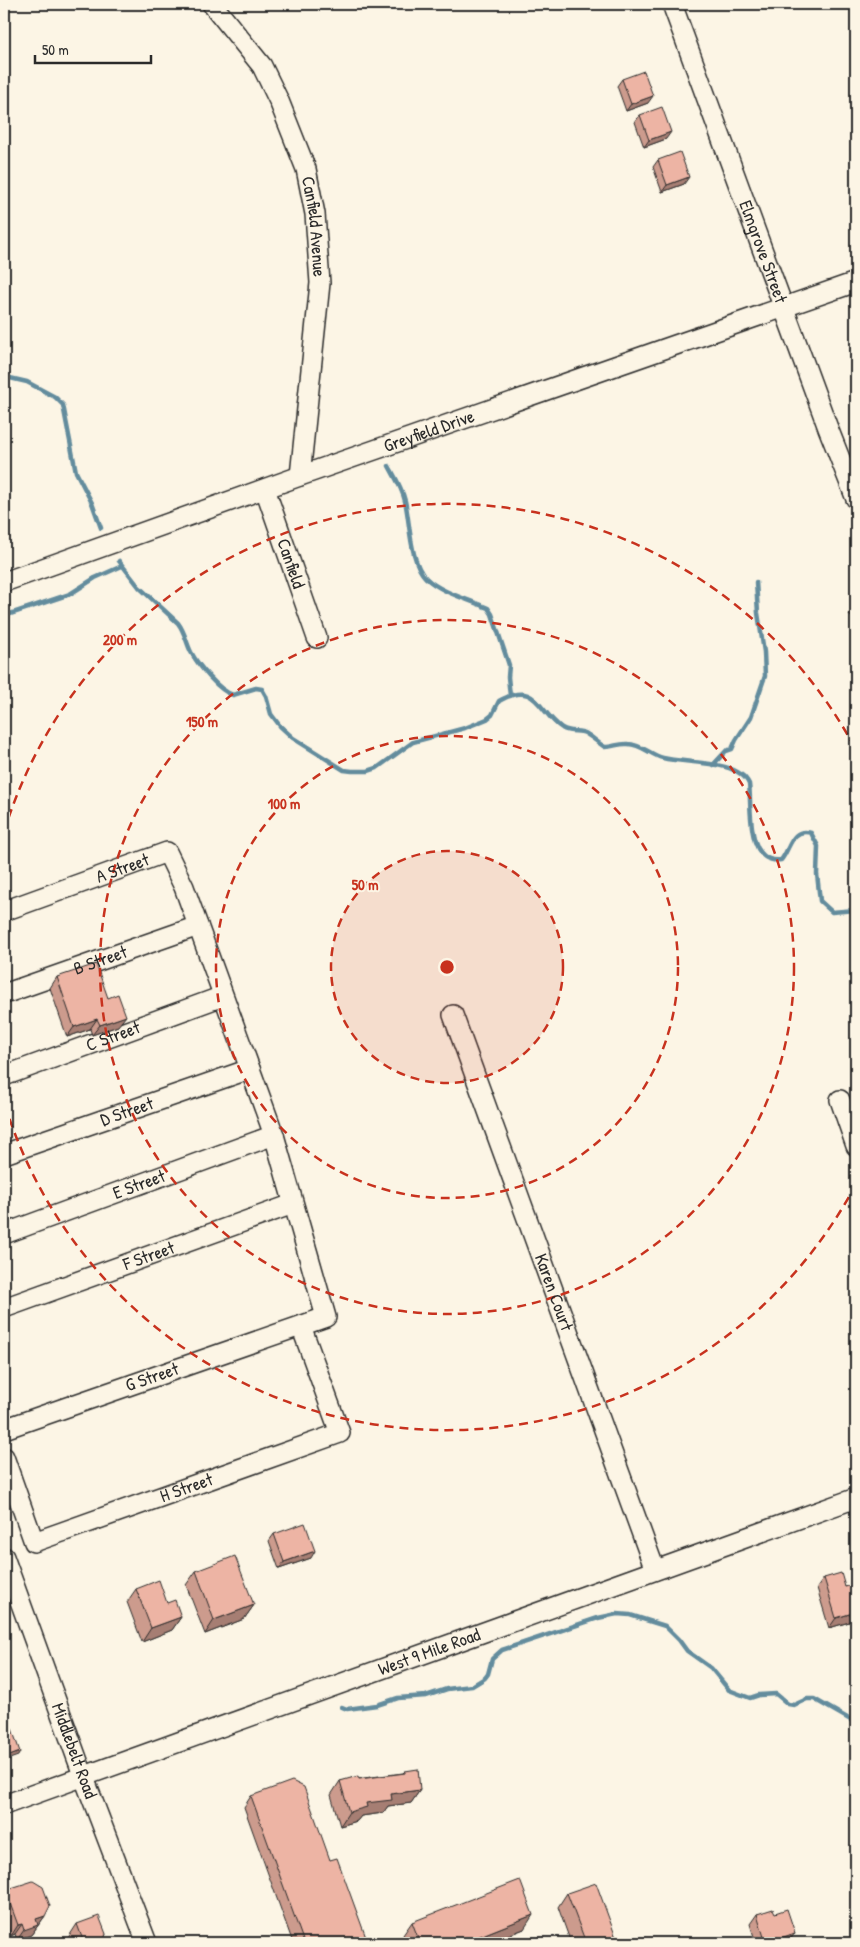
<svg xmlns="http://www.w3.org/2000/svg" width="860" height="1947" font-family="'Patrick Hand',sans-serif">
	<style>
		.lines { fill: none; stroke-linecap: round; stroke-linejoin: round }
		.stream { stroke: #638c9d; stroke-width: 4.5 }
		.minor-casing { stroke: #2b2b2b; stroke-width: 22 }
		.minor { stroke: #fcf5e5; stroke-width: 19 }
		.wall { fill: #cc9b8d; stroke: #2b2b2b }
		.shaded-wall { fill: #a67e73; stroke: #2b2b2b }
		.building { fill: #edb4a4; stroke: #2b2b2b }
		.ring { fill: none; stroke: #c8321e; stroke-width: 2.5; stroke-dasharray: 9 6 }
		.labels { text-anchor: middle; stroke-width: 4; stroke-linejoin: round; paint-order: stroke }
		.street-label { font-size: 18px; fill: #2b2b2b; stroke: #fcf5e5 }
		.centre { fill: #c8321e; stroke: #fcf5e5; stroke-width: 2.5 }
		.ring-label { font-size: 15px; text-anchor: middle; font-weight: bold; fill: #c8321e; stroke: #fcf5e5; stroke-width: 4; stroke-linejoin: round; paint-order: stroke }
	</style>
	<rect width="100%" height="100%" fill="#fcf5e5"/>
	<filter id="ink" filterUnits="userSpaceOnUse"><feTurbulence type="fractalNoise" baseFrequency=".02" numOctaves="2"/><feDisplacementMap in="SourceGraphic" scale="10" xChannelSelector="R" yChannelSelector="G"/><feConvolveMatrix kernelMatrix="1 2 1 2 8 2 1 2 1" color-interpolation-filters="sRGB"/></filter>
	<g filter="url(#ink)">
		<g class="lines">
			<g class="stream">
				<polyline points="4,372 10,378 27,382 55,397 63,405 76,472 92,503 101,528"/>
				<path d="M389,466C395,477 402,488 405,501C410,522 410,563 426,578C440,592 470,600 488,608L492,614L509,665L508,677L510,696"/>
				<path d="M119,561L139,587L178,623C185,632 186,642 191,652C198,665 219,691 233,695L256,688L262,689L266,696L271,714L280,726L293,738L344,770L352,771H368L377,768L413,742L465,728L487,719L492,715L499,701C537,679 538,712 562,728C570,733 578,730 585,733C592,737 598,743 605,747C613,747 620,743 628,744C641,744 651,755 663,758C686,764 738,759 749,784C752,806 745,865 781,860C790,850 791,827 811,833L818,846L817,874L820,901L832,912L856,910"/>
				<polyline points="4,616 70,594 95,578 122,566"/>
				<polyline points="713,765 726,751 732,749 736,740 751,717 765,676 764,652 758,613 756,582"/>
				<polyline points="856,956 856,960"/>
				<polyline points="4,1699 6,1700"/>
				<polyline points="342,1707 347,1709 377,1705 398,1698 426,1696 447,1689 472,1686 485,1678 488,1674 492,1659 502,1650 598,1618 617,1614 630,1615 665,1626 679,1640 687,1651 711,1668 729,1690 750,1698 759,1695 776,1694 788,1704 794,1705 807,1699 814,1699 856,1723"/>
			</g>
			<g class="minor-casing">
				<g id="minor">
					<path id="s1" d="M212,4L262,66L279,101L306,169L315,214L320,283L300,476"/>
					<path id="s2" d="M672,4L828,428L856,499"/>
					<path id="s3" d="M265,489L317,638"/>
					<path id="s4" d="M4,582L300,476L856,282"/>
					<path id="s5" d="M4,911L167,852L184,887L274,1135L326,1317L4,1429"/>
					<path id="s6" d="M4,994L198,926"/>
					<path id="s7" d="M453,1015L655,1570"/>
					<path id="s8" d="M4,1076L223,996"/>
					<polyline points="840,1100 856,1146"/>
					<path id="s9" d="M4,1154L250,1069"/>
					<path id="s10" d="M4,1234L274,1135"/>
					<path id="s11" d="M4,1308L293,1204"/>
					<path id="s12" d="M4,1457L34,1542L340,1433L301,1326"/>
					<path id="s13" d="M4,1557L83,1775L147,1943"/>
					<path id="s14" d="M4,1805L856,1498"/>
				</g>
			</g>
			<use href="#minor" class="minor"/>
		</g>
		<g class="wall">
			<polygon points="622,79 648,103 626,111 617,86"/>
			<polygon points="640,115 666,139 644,147 635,122"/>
			<polygon points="658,160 684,184 662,192 653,167"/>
			<polygon points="856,606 856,621 849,615"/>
			<polygon points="57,977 108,998 118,1026 92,1035 90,1029 67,1037 50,988"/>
			<polygon points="274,1534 311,1558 279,1569 269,1541"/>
			<polygon points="196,1571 254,1605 244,1619 205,1634 186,1585"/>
			<polygon points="824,1578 845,1587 856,1584 856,1620 829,1628 817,1588"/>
			<polygon points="136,1589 167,1603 181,1617 172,1630 142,1642 127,1602"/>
			<polygon points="405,1771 420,1790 411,1803 388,1806 383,1813 361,1816 357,1821 340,1826 331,1795 340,1781 403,1773"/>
			<polygon points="251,1796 330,1860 368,1943 293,1943 244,1807"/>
			<polygon points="5,1890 45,1916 31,1935 17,1940 15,1934 11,1936 4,1916 4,1893"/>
			<polygon points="567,1893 618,1943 571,1943 558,1907"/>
			<polygon points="775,1913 788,1943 750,1943 751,1941 755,1940 750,1924 757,1914"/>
			<polygon points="412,1922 524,1929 487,1943 406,1943 403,1935"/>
			<polygon points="77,1924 106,1934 102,1943 70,1943 68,1938"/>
		</g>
		<g class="shaded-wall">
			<polygon points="653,96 648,103 626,111 631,104"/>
			<polygon points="671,132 666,139 644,147 649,140"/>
			<polygon points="689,177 684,184 662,192 667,185"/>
			<polygon points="126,1016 118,1026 92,1035 100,1025"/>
			<polygon points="97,1019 90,1029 67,1037 74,1027"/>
			<polygon points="315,1551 311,1558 279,1569 284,1562"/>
			<polygon points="254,1605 244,1619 205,1634 214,1620"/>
			<polygon points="856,1612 856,1620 829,1628 836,1618"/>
			<polygon points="181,1617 172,1630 142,1642 151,1628"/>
			<polygon points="20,1752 18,1756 4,1761 4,1758"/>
			<polygon points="420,1790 411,1803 388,1806 383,1813 361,1816 357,1821 340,1826 349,1812 366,1803 391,1794"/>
			<polygon points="533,1915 524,1929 487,1943 462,1943"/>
			<polygon points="45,1916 31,1935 17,1940 24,1930 36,1919"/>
			<polygon points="22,1924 15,1934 11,1936 18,1925"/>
			<polygon points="795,1933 788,1943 775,1943 778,1939"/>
		</g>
		<g class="building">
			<polygon points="644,71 653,96 631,104 622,79"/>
			<polygon points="662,107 671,132 649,140 640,115"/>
			<polygon points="680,152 689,177 667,185 658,160"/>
			<polygon points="96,964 108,998 118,994 126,1016 100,1025 97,1019 74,1027 57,977"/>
			<polygon points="305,1523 315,1551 284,1562 274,1534"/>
			<polygon points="235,1556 254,1605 214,1620 196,1571"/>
			<polygon points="841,1573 845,1587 856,1584 856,1612 836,1618 824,1578"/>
			<polygon points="159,1580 167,1603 175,1600 181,1617 151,1628 136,1589"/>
			<polygon points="10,1723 20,1752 4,1758 4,1725"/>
			<polygon points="418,1769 420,1790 391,1794 392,1800 366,1803 367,1807 349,1812 340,1781 358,1776 359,1779 405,1773 405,1771"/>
			<polygon points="292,1781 304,1787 330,1860 337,1858 368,1943 304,1943 251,1796"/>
			<polygon points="520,1880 533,1915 462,1943 420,1943 412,1922"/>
			<polygon points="33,1881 43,1887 50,1906 45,1916 36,1919 38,1925 24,1930 22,1924 18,1925 5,1890"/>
			<polygon points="596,1883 618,1943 586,1943 567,1893"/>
			<polygon points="773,1909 775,1913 787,1909 795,1933 778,1939 780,1943 752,1943 751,1941 764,1937 757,1914"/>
			<polygon points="99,1916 106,1934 103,1942 100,1943 84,1943 77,1924"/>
			<polygon points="4,1926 10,1943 4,1943"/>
		</g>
	</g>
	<circle cx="447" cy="967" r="116" fill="#c8321e" fill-opacity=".12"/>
	<g class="ring">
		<circle cx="447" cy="967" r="116"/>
		<circle cx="447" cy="967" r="231"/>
		<circle cx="447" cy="967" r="347"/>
		<path d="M856 1184A463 463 0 0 1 4 1102M4 832A463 463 0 0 1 856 750"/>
	</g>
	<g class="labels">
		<g class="street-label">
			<text dy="6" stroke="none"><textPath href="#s1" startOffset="250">Canfield Avenue</textPath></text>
			<text dy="6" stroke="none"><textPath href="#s2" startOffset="264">Elmgrove Street</textPath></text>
			<text dy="6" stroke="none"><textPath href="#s4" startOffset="451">Greyfield Drive</textPath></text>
			<text dy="6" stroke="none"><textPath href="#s3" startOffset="79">Canfield</textPath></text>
			<text dy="6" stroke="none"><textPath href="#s5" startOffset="126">A Street</textPath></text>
			<text dy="6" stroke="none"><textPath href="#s6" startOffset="102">B Street</textPath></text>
			<text dy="6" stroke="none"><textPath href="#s8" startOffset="116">C Street</textPath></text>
			<text dy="6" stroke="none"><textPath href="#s9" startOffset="130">D Street</textPath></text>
			<text dy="6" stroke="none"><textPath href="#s10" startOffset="144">E Street</textPath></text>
			<text dy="6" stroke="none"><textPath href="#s11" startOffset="154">F Street</textPath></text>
			<text dy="6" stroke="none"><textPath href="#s7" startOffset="295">Karen Court</textPath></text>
			<text transform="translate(152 1377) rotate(-19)" y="6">G Street</text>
			<text dy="6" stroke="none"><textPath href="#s12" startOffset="252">H Street</textPath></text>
			<text dy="6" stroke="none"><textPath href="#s14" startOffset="452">West 9 Mile Road</textPath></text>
			<text dy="6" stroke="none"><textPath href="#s13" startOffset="206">Middlebelt Road</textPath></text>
		</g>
	</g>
	<circle cx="447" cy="967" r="8" class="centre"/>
	<g class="ring-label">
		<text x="120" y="645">200 m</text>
		<text x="202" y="727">150 m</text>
		<text x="284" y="809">100 m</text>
		<text x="365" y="890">50 m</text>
	</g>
	<rect width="860" height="1947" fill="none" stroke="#fcf5e5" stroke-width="20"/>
	<rect x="10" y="10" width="840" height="1927" fill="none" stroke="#2b2b2b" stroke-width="2" filter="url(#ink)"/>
	<path d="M35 55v8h116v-8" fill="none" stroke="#2b2b2b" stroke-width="2.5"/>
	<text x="42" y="55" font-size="15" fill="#2b2b2b" stroke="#fcf5e5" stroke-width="4" paint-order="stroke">50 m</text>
</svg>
